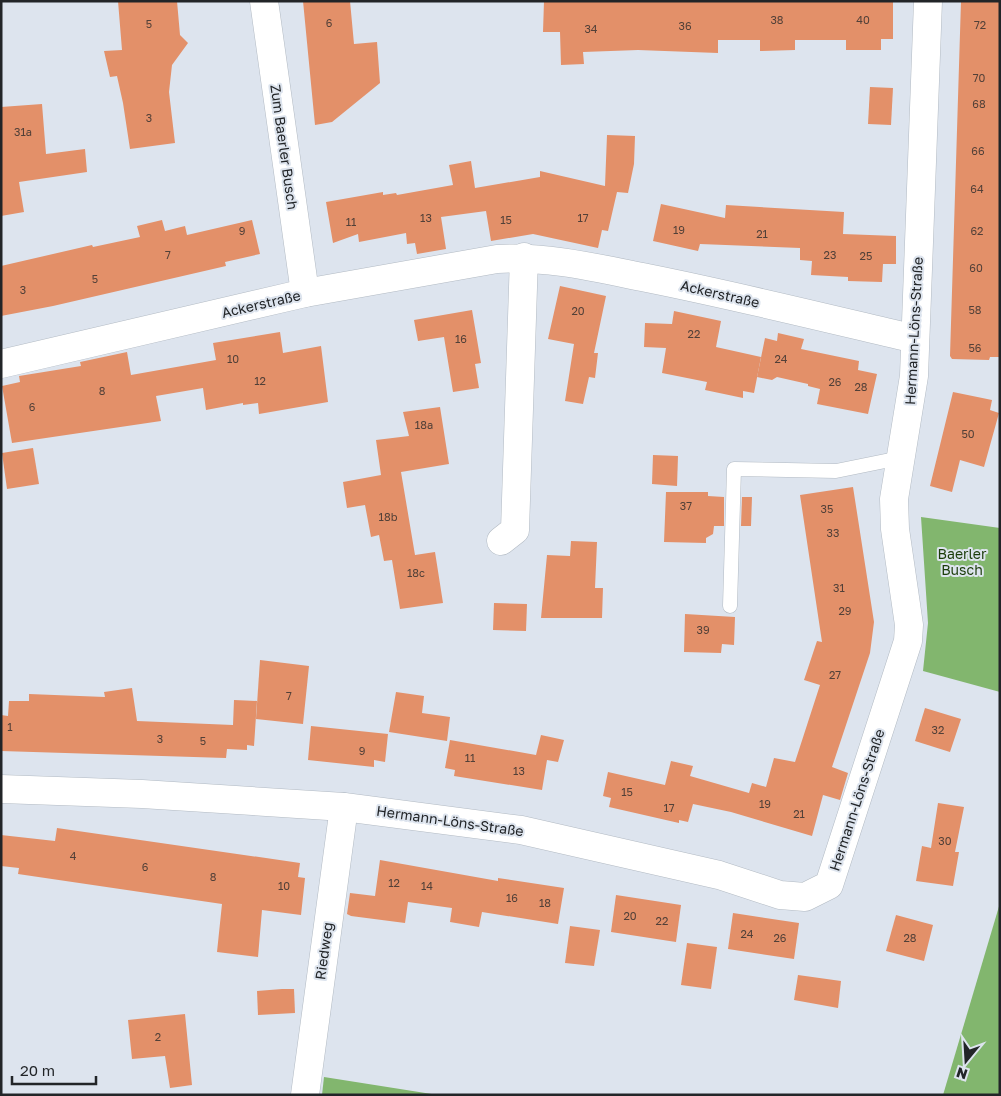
<svg xmlns="http://www.w3.org/2000/svg" width="1001" height="1096" font-family="'Golos Text',sans-serif">
	<style>
		.forest { fill: #82b66e }
		.building { fill: #e39069 }
		.lines { fill: none; stroke-linecap: round; stroke-linejoin: round }
		.service-casing { stroke: #b2bac3; stroke-width: 15 }
		.minor-casing { stroke: #b2bac3; stroke-width: 29 }
		.service { stroke: #fff; stroke-width: 14 }
		.minor { stroke: #fff; stroke-width: 28 }
		.labels { text-anchor: middle; stroke-width: 4; stroke-linejoin: round; paint-order: stroke }
		.number-label { font-size: 11px; fill: #524038 }
		.street-label { font-size: 14px; fill: #222528; stroke: #dde4ee }
		.park-label { font-size: 14px; fill: #1b3d0a; stroke: #dde4ee }
	</style>
	<rect width="100%" height="100%" fill="#dde4ee"/>
	<g class="forest">
		<polygon points="921,517 1000,528 1000,692 923,671 928,623"/>
		<polygon points="1000,903 1000,1095 943,1095"/>
		<polygon points="324,1077 438,1095 322,1095"/>
	</g>
	<g class="building">
		<polygon points="118,1 177,1 180,35 188,43 172,65 169,92 175,143 130,149 123,103 117,76 110,77 104,51 122,50"/>
		<polygon points="303,1 350,1 354,44 377,42 380,83 332,122 315,125"/>
		<polygon points="544,1 893,1 893,39 881,39 881,50 846,50 846,40 795,40 795,50 760,51 760,40 718,40 718,53 638,50 583,52 584,64 561,65 560,32 543,32"/>
		<polygon points="961,1 1000,1 1000,357 990,357 989,360 952,359 950,356"/>
		<polygon points="870,87 893,88 891,125 868,124"/>
		<polygon points="42,104 46,154 85,149 87,172 19,182 24,212 1,216 1,107"/>
		<polygon points="607,135 635,136 634,164 628,193 617,192 608,231 602,230 598,248 533,234 491,241 486,211 441,217 446,249 417,254 415,243 407,244 406,233 359,242 358,234 333,243 326,202 383,192 383,195 396,193 397,195 453,185 449,165 471,161 475,188 540,177 540,171 605,186"/>
		<polygon points="661,204 725,218 726,205 844,212 843,234 896,236 896,264 883,264 882,282 848,281 848,277 811,275 812,261 800,260 800,248 700,244 698,251 653,241"/>
		<polygon points="162,220 165,231 185,226 187,235 252,220 260,254 225,262 226,266 53,306 1,316 1,266 92,245 93,247 140,237 137,226"/>
		<polygon points="560,286 606,296 594,353 598,353 595,378 589,377 583,404 565,401 574,344 548,339"/>
		<polygon points="472,310 481,363 475,364 479,388 453,392 444,337 418,341 414,320"/>
		<polygon points="674,311 721,321 716,347 761,357 754,393 743,391 743,398 705,390 707,382 662,373 666,348 644,347 645,323 672,324"/>
		<polygon points="280,332 283,353 321,346 328,402 259,414 258,403 243,405 243,403 206,410 203,388 156,396 161,421 12,443 2,386 20,382 19,376 81,366 80,362 127,352 131,375 216,360 213,343"/>
		<polygon points="778,333 804,339 801,349 859,361 858,370 877,374 868,414 817,404 820,389 808,386 808,384 777,377 772,380 757,377 765,338 777,341"/>
		<polygon points="953,392 992,400 990,410 999,413 984,467 960,460 952,492 930,486"/>
		<polygon points="440,407 449,464 401,472 415,555 435,552 443,603 400,609 392,560 384,561 379,535 371,537 365,505 347,508 343,482 381,475 376,440 409,436 403,412"/>
		<polygon points="33,448 39,484 7,489 2,453"/>
		<polygon points="653,455 678,456 677,486 652,484"/>
		<polygon points="853,487 874,622 870,653 832,767 848,773 840,800 823,795 812,836 731,812 693,804 688,822 679,820 679,823 609,807 611,798 603,796 608,772 665,785 671,761 693,766 690,776 749,793 752,783 766,787 774,758 795,762 820,685 804,680 817,641 822,642 800,495"/>
		<polygon points="666,492 708,492 708,496 724,497 724,526 714,526 713,534 706,538 706,543 664,542"/>
		<polygon points="742,497 752,497 751,526 741,526"/>
		<polygon points="571,541 597,542 595,588 603,588 602,618 541,618 547,555 570,556"/>
		<polygon points="494,603 527,604 526,631 493,630"/>
		<polygon points="685,614 735,617 734,645 722,644 721,653 684,652"/>
		<polygon points="260,660 309,666 303,724 256,719"/>
		<polygon points="132,688 137,721 233,725 234,700 257,701 254,746 247,745 247,750 227,749 226,758 1,751 1,715 8,716 9,701 29,701 29,694 105,697 104,692"/>
		<polygon points="396,692 424,696 422,713 450,717 447,741 389,732"/>
		<polygon points="925,708 961,719 950,752 915,741"/>
		<polygon points="311,726 388,734 385,762 374,760 374,767 308,760"/>
		<polygon points="541,735 564,740 558,762 547,760 542,790 454,776 455,770 445,768 450,740 536,755"/>
		<polygon points="938,803 964,807 955,852 959,852 953,886 916,881 922,846 931,848"/>
		<polygon points="57,828 300,863 298,877 305,878 301,915 262,910 258,957 217,952 222,904 18,874 19,868 1,866 1,835 55,841"/>
		<polygon points="380,860 498,881 498,878 564,888 558,924 482,912 479,927 450,922 452,908 408,902 405,923 351,916 347,914 350,893 375,896"/>
		<polygon points="616,895 681,905 676,942 611,932"/>
		<polygon points="733,913 799,923 794,959 728,949"/>
		<polygon points="896,915 933,925 924,961 886,951"/>
		<polygon points="570,926 600,930 594,966 565,963"/>
		<polygon points="687,943 717,947 711,989 681,985"/>
		<polygon points="798,975 841,981 838,1008 794,1000"/>
		<polygon points="282,989 294,989 295,1013 258,1015 257,991"/>
		<polygon points="185,1014 192,1085 170,1088 165,1056 132,1059 128,1020"/>
	</g>
	<g class="lines">
		<g class="service-casing">
			<polyline id="service" points="730,606 734,469 836,471 900,458"/>
		</g>
		<g class="minor-casing">
			<g id="minor">
				<polyline points="264,1 305,293"/>
				<path d="M1,364L305,293L497,259C548,256 597,268 647,278C737,296 826,318 915,339"/>
				<polyline points="501,541 515,530 524,257"/>
				<polyline points="1,789 142,794 344,807 521,830 719,875 780,895 805,897 829,885 908,641 909,625 895,529 894,499 914,376 928,1"/>
				<polyline points="305,1095 344,807"/>
			</g>
		</g>
		<use href="#service" class="service"/>
		<use href="#minor" class="minor"/>
	</g>
	<g class="labels">
		<g class="number-label">
			<text x="777" y="24">38</text>
			<text x="863" y="24">40</text>
			<text x="329" y="27">6</text>
			<text x="149" y="28">5</text>
			<text x="980" y="29">72</text>
			<text x="685" y="30">36</text>
			<text x="591" y="33">34</text>
			<text x="979" y="82">70</text>
			<text x="979" y="108">68</text>
			<text x="149" y="122">3</text>
			<text x="23" y="136">31a</text>
			<text x="978" y="155">66</text>
			<text x="977" y="193">64</text>
			<text x="426" y="222">13</text>
			<text x="583" y="222">17</text>
			<text x="506" y="224">15</text>
			<text x="351" y="226">11</text>
			<text x="679" y="234">19</text>
			<text x="242" y="235">9</text>
			<text x="977" y="235">62</text>
			<text x="762" y="238">21</text>
			<text x="168" y="259">7</text>
			<text x="830" y="259">23</text>
			<text x="866" y="260">25</text>
			<text x="976" y="272">60</text>
			<text x="95" y="283">5</text>
			<text x="23" y="294">3</text>
			<text x="975" y="314">58</text>
			<text x="578" y="315">20</text>
			<text x="694" y="338">22</text>
			<text x="461" y="343">16</text>
			<text x="975" y="352">56</text>
			<text x="233" y="363">10</text>
			<text x="781" y="363">24</text>
			<text x="260" y="385">12</text>
			<text x="835" y="386">26</text>
			<text x="861" y="391">28</text>
			<text x="102" y="395">8</text>
			<text x="32" y="411">6</text>
			<text x="424" y="429">18a</text>
			<text x="968" y="438">50</text>
			<text x="686" y="510">37</text>
			<text x="827" y="513">35</text>
			<text x="388" y="521">18b</text>
			<text x="833" y="537">33</text>
			<text x="416" y="577">18c</text>
			<text x="839" y="592">31</text>
			<text x="845" y="615">29</text>
			<text x="703" y="634">39</text>
			<text x="835" y="679">27</text>
			<text x="289" y="700">7</text>
			<text x="10" y="731">1</text>
			<text x="938" y="734">32</text>
			<text x="160" y="743">3</text>
			<text x="203" y="745">5</text>
			<text x="362" y="755">9</text>
			<text x="470" y="762">11</text>
			<text x="519" y="775">13</text>
			<text x="627" y="796">15</text>
			<text x="765" y="808">19</text>
			<text x="669" y="812">17</text>
			<text x="799" y="818">21</text>
			<text x="945" y="845">30</text>
			<text x="73" y="860">4</text>
			<text x="145" y="871">6</text>
			<text x="213" y="881">8</text>
			<text x="394" y="887">12</text>
			<text x="284" y="890">10</text>
			<text x="427" y="890">14</text>
			<text x="512" y="902">16</text>
			<text x="545" y="907">18</text>
			<text x="630" y="920">20</text>
			<text x="662" y="925">22</text>
			<text x="747" y="938">24</text>
			<text x="780" y="942">26</text>
			<text x="910" y="942">28</text>
			<text x="158" y="1041">2</text>
		</g>
		<g class="street-label">
			<text transform="translate(284 147) rotate(82)" y="5">Zum Baerler Busch</text>
			<text transform="translate(720 294) rotate(13)" y="5">Ackerstraße</text>
			<text transform="translate(261 304) rotate(-13)" y="5">Ackerstraße</text>
			<text transform="translate(914 331) rotate(-87)" y="5">Hermann-Löns-Straße</text>
			<text transform="translate(857 800) rotate(-72)" y="5">Hermann-Löns-Straße</text>
			<text transform="translate(450 821) rotate(8)" y="5">Hermann-Löns-Straße</text>
			<text transform="translate(324 951) rotate(-82)" y="5">Riedweg</text>
		</g>
		<g class="park-label">
			<text x="962" y="559">Baerler<tspan x="962" dy="16">Busch</tspan></text>
		</g>
	</g>
	<rect width="1001" height="1096" fill="none" stroke="#222528" stroke-width="5"/>
	<g transform="translate(966 1061) rotate(198)" stroke="#dde4ee" stroke-width="4" paint-order="stroke">
	<path d="M0-4L9 19L0 12L-9 19Z" fill="#222528"/>
	<text y="-8" font-size="14" font-weight="bold" text-anchor="middle" fill="#222528">N</text>
	</g>
	<path d="M12 1076v8h84v-8" fill="none" stroke="#222528" stroke-width="2.5"/>
	<text x="20" y="1076" font-size="15" fill="#222528" stroke="#dde4ee" stroke-width="4" paint-order="stroke">20 m</text>
</svg>
